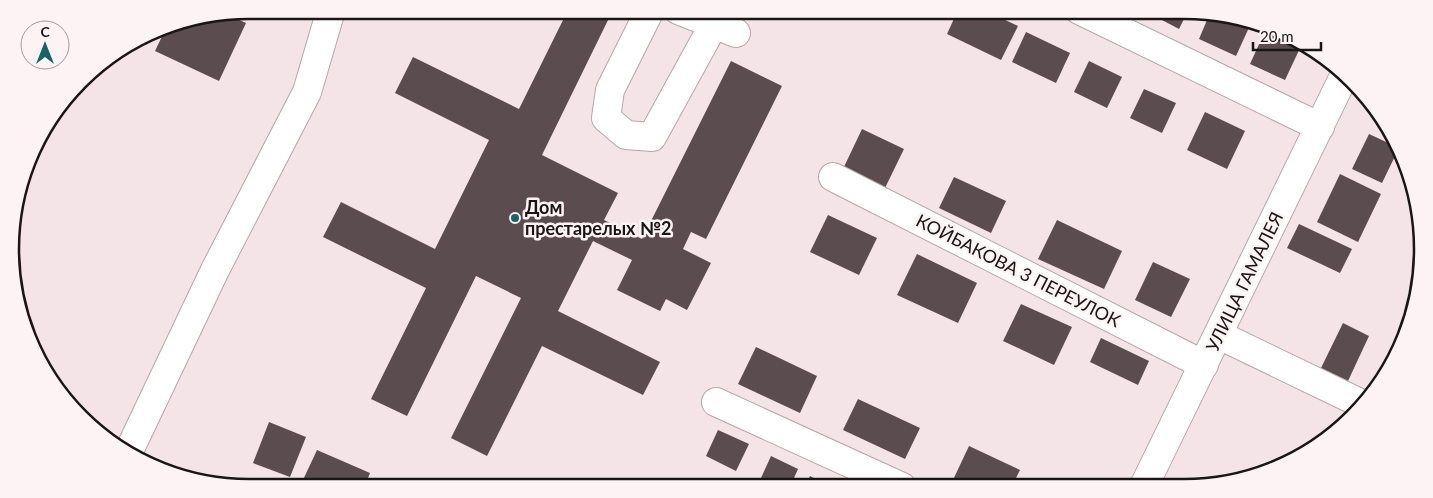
<svg xmlns="http://www.w3.org/2000/svg" width="1433" height="498" font-family="Lato,sans-serif">
	<style>
		.building { fill: #5a4c4f }
		.lines { fill: none; stroke-linecap: round; stroke-linejoin: round }
		.minor-casing { stroke: #b6a7aa; stroke-width: 30 }
		.minor { stroke: #fff; stroke-width: 28 }
		.poi-dot { fill: #156566; stroke: #fdf3f5; stroke-width: 2 }
		.labels { text-anchor: middle; stroke-width: 5; stroke-linejoin: round; paint-order: stroke }
		.poi-label { font-size: 18px; font-weight: bold; fill: #1a1516; stroke: #fdf3f5; text-anchor: start }
		.street-label { font-size: 18px; fill: #1a1516; stroke: #fdf3f5 }
		.rim { fill: none; stroke: #1a1516; stroke-width: 2.5 }
	</style>
	<rect width="100%" height="100%" fill="#f4e4e7"/>
	<g class="building">
		<polygon points="568,10 599,10 610,16 542,155 618,193 604,220 642,239 731,61 782,86 706,239 691,232 683,249 711,263 687,310 666,299 660,311 617,290 632,260 593,241 558,311 660,362 643,395 542,346 487,456 451,438 521,298 476,276 407,416 371,399 426,288 323,237 341,202 435,249 489,140 395,93 413,57 519,109"/>
		<polygon points="958,10 984,10 1018,26 1001,60 947,34"/>
		<polygon points="1143,10 1184,10 1188,11 1179,29"/>
		<polygon points="1210,13 1246,18 1252,21 1236,56 1199,39"/>
		<polygon points="226,14 246,23 219,81 155,51 167,26"/>
		<polygon points="1266,29 1301,46 1285,80 1250,64"/>
		<polygon points="1026,32 1070,53 1056,83 1012,62"/>
		<polygon points="1089,61 1122,77 1107,108 1074,92"/>
		<polygon points="1144,89 1176,103 1162,133 1130,118"/>
		<polygon points="1205,112 1245,131 1227,169 1187,150"/>
		<polygon points="862,129 904,149 885,188 843,169"/>
		<polygon points="1369,134 1397,147 1398,150 1382,183 1352,169"/>
		<polygon points="1340,174 1381,194 1358,242 1317,222"/>
		<polygon points="954,177 1006,201 991,233 939,208"/>
		<polygon points="828,215 877,238 859,275 810,252"/>
		<polygon points="1057,220 1122,251 1104,289 1038,259"/>
		<polygon points="1299,224 1352,249 1340,273 1287,248"/>
		<polygon points="917,254 977,283 958,323 897,295"/>
		<polygon points="1153,262 1190,279 1171,317 1135,300"/>
		<polygon points="1021,304 1072,327 1054,365 1003,341"/>
		<polygon points="1343,323 1369,336 1348,381 1321,368"/>
		<polygon points="1101,338 1149,361 1138,385 1090,362"/>
		<polygon points="756,347 817,376 800,413 738,384"/>
		<polygon points="858,399 920,428 905,459 843,430"/>
		<polygon points="269,422 306,437 290,477 253,463"/>
		<polygon points="718,430 749,444 736,471 706,456"/>
		<polygon points="969,446 1020,470 1012,486 961,486 952,482"/>
		<polygon points="317,450 370,473 364,488 314,488 302,482"/>
		<polygon points="771,456 798,469 790,487 781,487 761,478"/>
		<polygon points="810,476 831,487 805,487"/>
	</g>
	<g class="lines">
		<g class="minor-casing">
			<g id="minor">
				<polyline points="650,10 610,90 606,118 626,135 652,137 714,24"/>
				<polyline points="678,10 736,33"/>
				<polyline points="1079,10 1320,127"/>
				<polyline points="833,177 1204,365"/>
				<polyline points="1219,335 1362,404"/>
				<polyline points="716,402 902,487"/>
				<polyline points="128,453 215,270 307,92 331,10"/>
				<polyline points="1144,486 1344,76"/>
			</g>
		</g>
		<use href="#minor" class="minor"/>
	</g>
	<circle class="poi-dot" cx="515" cy="218" r="5"/>
	<g class="labels">
		<g class="poi-label">
			<text x="525" y="214">Дом<tspan x="525" dy="21">престарелых №2</tspan></text>
		</g>
		<g class="street-label">
			<text transform="translate(1018 271) rotate(27)" y="6">КОЙБАКОВА 3 ПЕРЕУЛОК</text>
			<text transform="translate(1245 282) rotate(-64)" y="6">УЛИЦА ГАМАЛЕЯ</text>
		</g>
	</g>
	<path d="M0 0H1433V498H0ZM249 19H1184A230 230 0 0 1 1414 249V249A230 230 0 0 1 1184 479H249A230 230 0 0 1 19 249V249A230 230 0 0 1 249 19Z" fill="#fdf3f5" fill-rule="evenodd"/>
	<path class="rim" d="M249 19H1184A230 230 0 0 1 1414 249V249A230 230 0 0 1 1184 479H249A230 230 0 0 1 19 249V249A230 230 0 0 1 249 19Z"/>
	<g transform="translate(45 45)"><circle r="24" fill="#fdf3f5" stroke="#a29a9c"/>
	<path d="M0-4L9 19L0 12L-9 19Z" fill="#156566"/>
	<text y="-8" font-size="14" font-weight="bold" text-anchor="middle" fill="#1a1516">С</text>
	</g>
	<path d="M1253 42v8h68v-8" fill="none" stroke="#1a1516" stroke-width="2.5"/>
	<text x="1260" y="42" font-size="15" fill="#1a1516" stroke="#fdf3f5" stroke-width="4" paint-order="stroke">20 m</text>
</svg>
